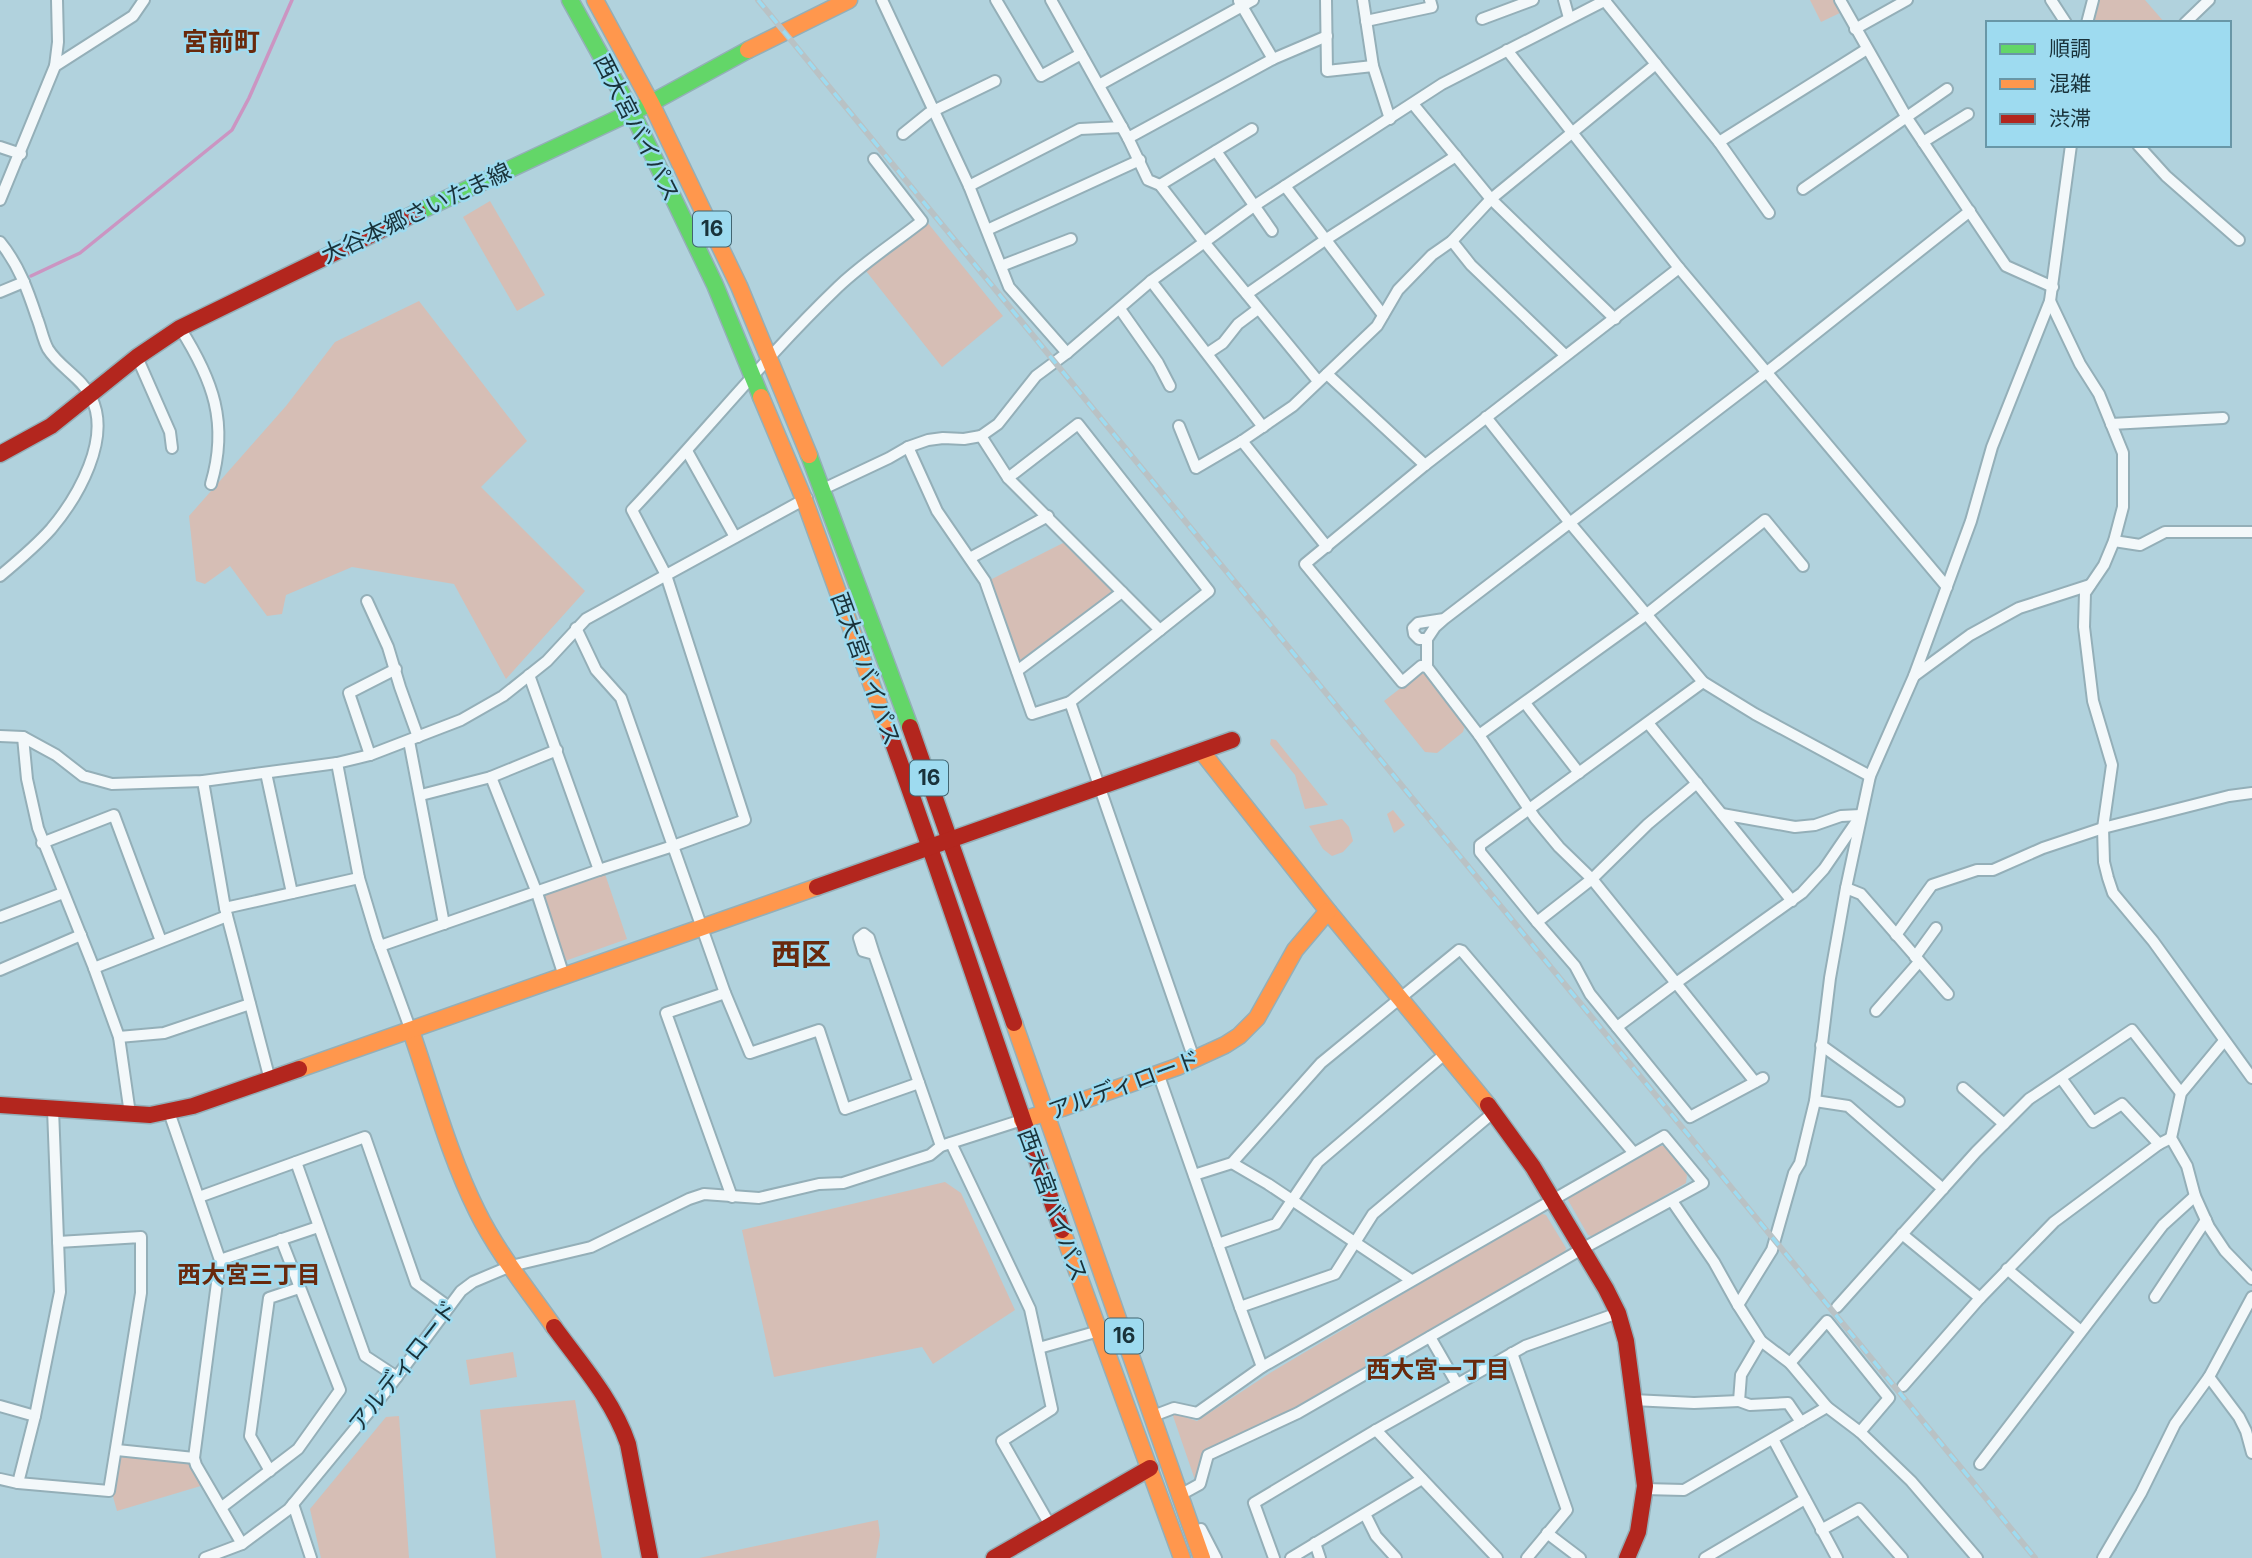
<svg xmlns="http://www.w3.org/2000/svg" width="2252" height="1558" font-family="Inter,'Noto Sans JP',sans-serif">
	<style>
		.green { fill: #d6beb5 }
		.lines { fill: none; stroke-linecap: round; stroke-linejoin: round }
		.stream { stroke: #cb95c2; stroke-width: 3.5 }
		.street-casing { stroke: #94afb8; stroke-width: 14 }
		.fast-casing { stroke: #94afb8; stroke-width: 19 }
		.slow-casing { stroke: #94afb8; stroke-width: 19 }
		.jam-casing { stroke: #94afb8; stroke-width: 19 }
		.street { stroke: #f3f8fa; stroke-width: 10 }
		.fast { stroke: #63d668; stroke-width: 16 }
		.slow { stroke: #ff974d; stroke-width: 16 }
		.jam { stroke: #b3261e; stroke-width: 16 }
		.rail-casing { stroke: #b9c2c5; stroke-width: 6 }
		.rail { stroke: #9edbf0; stroke-width: 3.5; stroke-dasharray: 10; stroke-linecap: butt }
		.labels { text-anchor: middle; stroke-width: 5; stroke-linejoin: round; paint-order: stroke }
		.shield { fill: #9edbf0; stroke: #416571; stroke-width: 2 }
		.shield-label { font-size: 21px; font-weight: bold; fill: #19323a }
		.street-label { font-size: 23px; fill: #19323a; stroke: #9edbf0 }
		.neighbourhood-label { font-size: 24px; font-weight: bold; fill: #69290c; stroke: #9edbf0 }
		.quarter-label { font-size: 26px; font-weight: bold; fill: #69290c; stroke: #9edbf0 }
		.district-label { font-size: 30px; font-weight: bold; fill: #69290c; stroke: #9edbf0 }
	</style>
	<rect width="100%" height="100%" fill="#b1d2dd"/>
	<g class="green">
		<polygon points="1810,0 1835,0 1842,12 1821,22"/>
		<polygon points="2096,0 2145,0 2165,23 2091,23"/>
		<polygon points="490,201 545,295 517,311 463,217"/>
		<polygon points="927,222 1003,316 942,367 866,271"/>
		<polygon points="419,301 527,441 481,487 585,591 506,679 454,584 352,567 286,595 282,614 267,616 230,566 205,584 196,581 189,516 286,406 335,342"/>
		<polygon points="1067,541 1111,590 1113,596 1020,664 990,580"/>
		<polygon points="1420,673 1427,675 1465,725 1463,732 1437,753 1425,752 1384,701"/>
		<polygon points="1271,739 1276,740 1328,805 1305,809 1295,775 1270,744"/>
		<polygon points="1393,810 1405,825 1394,833 1387,814"/>
		<polygon points="1342,819 1349,827 1353,841 1343,852 1332,856 1323,849 1309,826"/>
		<polygon points="605,874 627,939 565,961 542,896"/>
		<polygon points="1655,1146 1665,1146 1687,1175 1686,1183 1595,1237 1588,1235 1568,1200 1572,1193"/>
		<polygon points="945,1182 961,1193 1015,1310 933,1364 922,1347 774,1377 742,1230"/>
		<polygon points="1539,1213 1546,1215 1566,1248 1564,1255 1292,1411 1204,1451 1195,1480 1172,1413 1197,1421 1270,1373"/>
		<polygon points="513,1352 517,1377 470,1385 466,1360"/>
		<polygon points="575,1400 602,1558 496,1558 480,1410"/>
		<polygon points="399,1416 409,1558 321,1558 310,1509 386,1417"/>
		<polygon points="124,1455 184,1460 191,1464 204,1485 117,1511 112,1493 118,1458"/>
		<polygon points="878,1520 880,1535 876,1558 699,1558"/>
	</g>
	<g class="lines">
		<polyline class="stream" points="31,276 80,253 232,130 249,98 292,0"/>
		<g class="street-casing">
			<g id="street">
				<polyline points="882,0 969,186 1009,287 1067,353"/>
				<polyline points="996,0 1041,76 1081,54"/>
				<polyline points="1051,0 1128,138 1148,180 1160,185 1204,242 1318,381"/>
				<polyline points="1326,0 1327,71 1373,66"/>
				<polyline points="1363,0 1373,66 1390,119"/>
				<polyline points="1564,0 1569,18"/>
				<polyline points="1840,0 1907,118 2006,266 2053,287"/>
				<polyline points="2051,0 2066,23"/>
				<polyline points="1239,1 1273,59"/>
				<polyline points="1605,1 1719,142 1769,213"/>
				<polyline points="1482,19 1533,0"/>
				<polyline points="1366,21 1432,7 1430,0"/>
				<polyline points="2087,23 2093,0"/>
				<polyline points="2185,23 2209,0"/>
				<polyline points="1855,29 1907,0"/>
				<polyline points="1507,50 1679,268 1947,587"/>
				<polyline points="55,66 58,42 57,0"/>
				<polyline points="1099,85 1253,0"/>
				<polyline points="1413,104 1491,199 1615,319"/>
				<polyline points="903,134 929,113 995,81"/>
				<polyline points="1128,138 1273,59 1327,36"/>
				<polyline points="1719,142 1867,49"/>
				<polyline points="1923,142 1968,114"/>
				<polyline points="2138,145 2166,176 2239,240"/>
				<polyline points="0,147 21,154"/>
				<polyline points="1216,151 1272,231"/>
				<polyline points="1160,185 1252,129"/>
				<polyline points="969,186 1080,129 1122,127"/>
				<polyline points="1285,186 1383,315"/>
				<polyline points="1803,189 1947,89"/>
				<polyline points="0,200 55,66 133,16 144,0"/>
				<polyline points="987,230 1140,160"/>
				<polyline points="1452,241 1471,265 1565,355"/>
				<path d="M0,242C19,265 28,291 37,318C41,328 43,340 48,349C59,367 82,378 91,397C112,438 78,497 51,529C36,546 18,561 0,576"/>
				<polyline points="1001,266 1071,239"/>
				<polyline points="1679,268 1425,465 1305,564 1402,682 1421,666 1427,667 1479,735 1535,818 1559,847 1592,879 1676,983 1802,893 1824,869 1861,815"/>
				<polyline points="1151,281 1263,427"/>
				<polyline points="0,292 24,282"/>
				<polyline points="1247,294 1325,240 1456,156"/>
				<polyline points="2050,301 2080,364 2099,394 2123,453 2123,507 2114,541 2104,565 2085,593 2084,627 2093,701 2112,765 2103,828 2104,862 2108,878 2113,893 2153,941 2252,1078"/>
				<polyline points="1120,309 1158,363 1170,386"/>
				<path d="M180,328C213,380 229,423 211,484"/>
				<polyline points="1208,353 1223,343 1238,324 1258,309"/>
				<polyline points="137,357 170,432 172,448"/>
				<polyline points="1327,374 1425,465"/>
				<polyline points="1486,417 1570,523 1703,682 1755,714 1870,776"/>
				<polyline points="2111,424 2223,418"/>
				<polyline points="1179,426 1196,468 1242,441 1293,406 1377,326 1398,290 1432,255 1452,241 1491,199 1656,64"/>
				<polyline points="981,436 1008,478 1160,630 1070,702"/>
				<polyline points="1242,441 1327,547"/>
				<polyline points="908,447 937,511 985,581 1032,714 1070,702 1194,1059"/>
				<polyline points="687,451 735,537"/>
				<polyline points="1008,478 1078,424 1209,591 1160,630"/>
				<polyline points="821,490 889,458 908,447 928,440 943,438 964,439 981,436 998,424 1036,376 1067,353 1151,281 1254,206 1442,84 1606,0"/>
				<polyline points="2114,541 2140,545 2165,532 2252,532"/>
				<polyline points="970,558 1048,516"/>
				<polyline points="367,601 388,647 400,687 418,737"/>
				<polyline points="1444,619 1418,623 1413,628 1414,634 1419,639 1427,639 1435,627 1444,619 1767,372 1970,211"/>
				<path d="M576,628L596,670L621,698L673,846L745,820L666,575L632,510C702,436 765,357 838,287C863,263 894,243 922,221L874,159"/>
				<polyline points="1427,667 1427,639"/>
				<polyline points="1017,671 1122,592"/>
				<polyline points="529,675 599,870 673,846 725,993 750,1053 819,1030 845,1109 919,1083"/>
				<polyline points="1914,676 1970,635 2019,608 2090,585"/>
				<polyline points="1525,703 1579,773"/>
				<polyline points="1648,723 1792,901"/>
				<polyline points="1479,735 1647,614 1765,520 1803,566"/>
				<polyline points="0,736 23,737 56,755 83,776 112,784 203,781 337,763 370,755 461,720 503,696 547,661 586,619 807,498"/>
				<polyline points="23,737 27,779 38,828 94,968 119,1037 130,1114"/>
				<polyline points="409,741 444,924"/>
				<polyline points="370,755 349,693 396,669"/>
				<polyline points="337,763 359,878 377,938 411,1031"/>
				<polyline points="266,773 292,893"/>
				<polyline points="491,777 537,893 564,976"/>
				<polyline points="203,781 225,908 270,1080"/>
				<polyline points="1697,783 1648,824 1592,879 1537,922 1480,852 1480,845 1703,682"/>
				<polyline points="421,795 491,777 557,750"/>
				<polyline points="1722,814 1795,827 1815,825 1841,816 1861,815"/>
				<polyline points="42,843 114,815 161,941"/>
				<polyline points="1846,888 1861,894 1948,994"/>
				<polyline points="225,908 359,878"/>
				<polyline points="0,917 63,893"/>
				<polyline points="1537,922 1575,966 1590,994 1690,1117 1763,1078"/>
				<polyline points="1896,935 1932,885 1977,870 1993,870 2043,848 2103,828 2229,796 2252,793"/>
				<polyline points="380,946 599,870"/>
				<polyline points="874,954 869,938 864,934 859,938 863,951 874,954 941,1146"/>
				<polyline points="1915,957 1936,928"/>
				<polyline points="94,968 227,916"/>
				<polyline points="0,970 81,935"/>
				<polyline points="725,993 666,1013 732,1197"/>
				<polyline points="1876,1011 1919,962"/>
				<polyline points="1617,1027 1676,983 1755,1082"/>
				<polyline points="119,1037 164,1033 250,1004"/>
				<polyline points="2224,1041 2181,1093 2171,1138 2187,1166 2195,1196 2209,1227 2225,1251 2252,1279"/>
				<polyline points="1821,1045 1899,1101"/>
				<polyline points="1158,1073 1240,1307 1335,1274 1373,1214 1494,1112"/>
				<polyline points="2061,1078 2093,1122 2122,1104 2159,1144"/>
				<polyline points="1963,1088 2004,1124"/>
				<polyline points="1815,1101 1848,1106 1943,1189"/>
				<polyline points="169,1112 220,1260 318,1227"/>
				<polyline points="951,1143 1030,1309 1052,1409 1002,1441 1050,1525"/>
				<polyline points="296,1162 365,1356 397,1377"/>
				<polyline points="1232,1163 1268,1184 1411,1280"/>
				<polyline points="1194,1175 1232,1163 1321,1063 1459,950 1462,951 1633,1152"/>
				<polyline points="199,1197 365,1137 416,1283 449,1307"/>
				<polyline points="1672,1201 1714,1262 1738,1305 1761,1341 1790,1363 1827,1407 1860,1432 1911,1481 1977,1558"/>
				<polyline points="1902,1234 1980,1298"/>
				<polyline points="1218,1244 1276,1224 1318,1162 1446,1053"/>
				<polyline points="220,1260 194,1458 196,1465 242,1544"/>
				<polyline points="2007,1269 2081,1331"/>
				<polyline points="2155,1297 2206,1220"/>
				<polyline points="1738,1305 1772,1250 1794,1173 1800,1163 1815,1101 1830,978 1846,888 1870,776 1914,676 1971,521 1992,447 2050,301 2071,145"/>
				<polyline points="1837,1307 1976,1152 2029,1099 2132,1030 2181,1093"/>
				<polyline points="1430,1337 1457,1384"/>
				<polyline points="1761,1341 1741,1375 1739,1401 1750,1405 1788,1403 1801,1422"/>
				<polyline points="1039,1348 1099,1331"/>
				<polyline points="1512,1353 1567,1510 1527,1558"/>
				<polyline points="1790,1363 1827,1321 1889,1398 1860,1432"/>
				<polyline points="2209,1377 2239,1417 2246,1431 2252,1453"/>
				<polyline points="1903,1386 1980,1298 2054,1222 2159,1144 2171,1138"/>
				<polyline points="1633,1400 1694,1403 1739,1401"/>
				<polyline points="0,1406 35,1416"/>
				<polyline points="1153,1416 1174,1408 1197,1413 1262,1367"/>
				<polyline points="1376,1430 1497,1558"/>
				<polyline points="1773,1439 1837,1558"/>
				<polyline points="117,1450 194,1458"/>
				<polyline points="1980,1464 2163,1225 2195,1196"/>
				<polyline points="270,1471 250,1436 269,1298 299,1288"/>
				<polyline points="0,1479 18,1483 109,1491 141,1293 141,1237 58,1242"/>
				<polyline points="18,1483 35,1416 60,1292 53,1109"/>
				<polyline points="1644,1489 1684,1490 1827,1407"/>
				<polyline points="1180,1495 1200,1484 1208,1455 1298,1413 1582,1249 1703,1183 1664,1136 1262,1367 1240,1307"/>
				<polyline points="293,1504 311,1558"/>
				<polyline points="222,1507 298,1449 340,1390 281,1239"/>
				<polyline points="1365,1514 1376,1536 1396,1558"/>
				<polyline points="1201,1529 1216,1558"/>
				<polyline points="1821,1530 1859,1509 1902,1558"/>
				<polyline points="1547,1533 1580,1558"/>
				<polyline points="1315,1543 1320,1558"/>
				<polyline points="205,1558 242,1544 289,1509 387,1390 461,1291 473,1282 511,1266 591,1247 689,1199 704,1194 759,1198 819,1184 843,1183 930,1155 941,1146 1022,1120"/>
				<polyline points="1274,1558 1254,1503 1376,1430 1525,1346 1618,1313"/>
				<polyline points="1291,1558 1422,1479"/>
				<polyline points="1705,1558 1805,1499"/>
				<polyline points="2103,1558 2141,1493 2175,1424 2209,1377 2252,1297"/>
			</g>
		</g>
		<g class="fast-casing">
			<g id="fast">
				<polyline points="570,0 632,112 715,285 761,397"/>
				<polyline points="418,212 651,103 748,50"/>
				<polyline points="809,455 910,727"/>
			</g>
		</g>
		<g class="slow-casing">
			<g id="slow">
				<polyline points="595,0 651,103 739,286 809,455"/>
				<polyline points="748,50 849,0"/>
				<polyline points="761,397 804,499 890,735"/>
				<polyline points="1202,752 1328,911 1488,1105"/>
				<polyline points="1014,1023 1202,1558"/>
				<path d="M411,1031C432,1091 449,1155 477,1211C497,1252 528,1290 554,1327"/>
				<polyline points="299,1069 817,887"/>
				<polyline points="1022,1120 1062,1108 1177,1067 1225,1045 1239,1036 1257,1018 1295,950 1328,911"/>
				<polyline points="1062,1230 1182,1558"/>
			</g>
		</g>
		<g class="jam-casing">
			<g id="jam">
				<polyline points="0,454 51,426 137,357 180,328 418,212"/>
				<polyline points="910,727 1014,1023"/>
				<path d="M890,735C950,899 1002,1066 1062,1230"/>
				<polyline points="817,887 1232,740"/>
				<polyline points="0,1105 150,1115 193,1106 299,1069"/>
				<polyline points="1488,1105 1533,1167 1606,1289 1618,1313 1626,1341 1645,1486 1638,1532 1627,1558"/>
				<path d="M554,1327C581,1364 613,1400 628,1444L650,1558"/>
				<polyline points="994,1558 1150,1468"/>
			</g>
		</g>
		<use href="#street" class="street"/>
		<use href="#fast" class="fast"/>
		<use href="#slow" class="slow"/>
		<use href="#jam" class="jam"/>
		<g class="rail-casing">
			<polyline id="rail" points="758,0 2035,1558"/>
		</g>
		<use href="#rail" class="rail"/>
	</g>
	<g class="labels">
		<g class="shield">
			<rect x="693" y="211.5" width="38" height="35" rx="5"/>
			<rect x="910" y="760.5" width="38" height="35" rx="5"/>
			<rect x="1105" y="1318.5" width="38" height="35" rx="5"/>
		</g>
		<g class="shield-label">
			<text x="712" y="236">16</text>
			<text x="929" y="785">16</text>
			<text x="1124" y="1343">16</text>
		</g>
		<g class="street-label">
			<text transform="translate(637 128) rotate(63)" y="8">西大宮バイパス</text>
			<text transform="translate(416 213) rotate(-25)" y="8">大谷本郷さいたま線</text>
			<text transform="translate(866 669) rotate(70)" y="8">西大宮バイパス</text>
			<text transform="translate(1124 1085) rotate(-20)" y="8">アルディロード</text>
			<text transform="translate(1053 1205) rotate(70)" y="8">西大宮バイパス</text>
			<text transform="translate(403 1366) rotate(-52)" y="8">アルディロード</text>
		</g>
		<g class="neighbourhood-label">
			<text x="249" y="1283">西大宮三丁目</text>
			<text x="1438" y="1378">西大宮一丁目</text>
		</g>
		<g class="quarter-label">
			<text x="221" y="51">宮前町</text>
		</g>
		<g class="district-label">
			<text x="801" y="965">西区</text>
		</g>
	</g>
	<rect x="1986" y="21" width="245" height="126" fill="#9edbf0" stroke="#6997a7" stroke-width="2"/>
	<rect x="2000" y="44" width="35" height="10" fill="#63d668" stroke="#6997a7" stroke-width="2"/>
	<text x="2049" y="56" font-size="21" fill="#19323a">順調</text>
	<rect x="2000" y="79" width="35" height="10" fill="#ff974d" stroke="#6997a7" stroke-width="2"/>
	<text x="2049" y="91" font-size="21" fill="#19323a">混雑</text>
	<rect x="2000" y="114" width="35" height="10" fill="#b3261e" stroke="#6997a7" stroke-width="2"/>
	<text x="2049" y="126" font-size="21" fill="#19323a">渋滞</text>
</svg>
